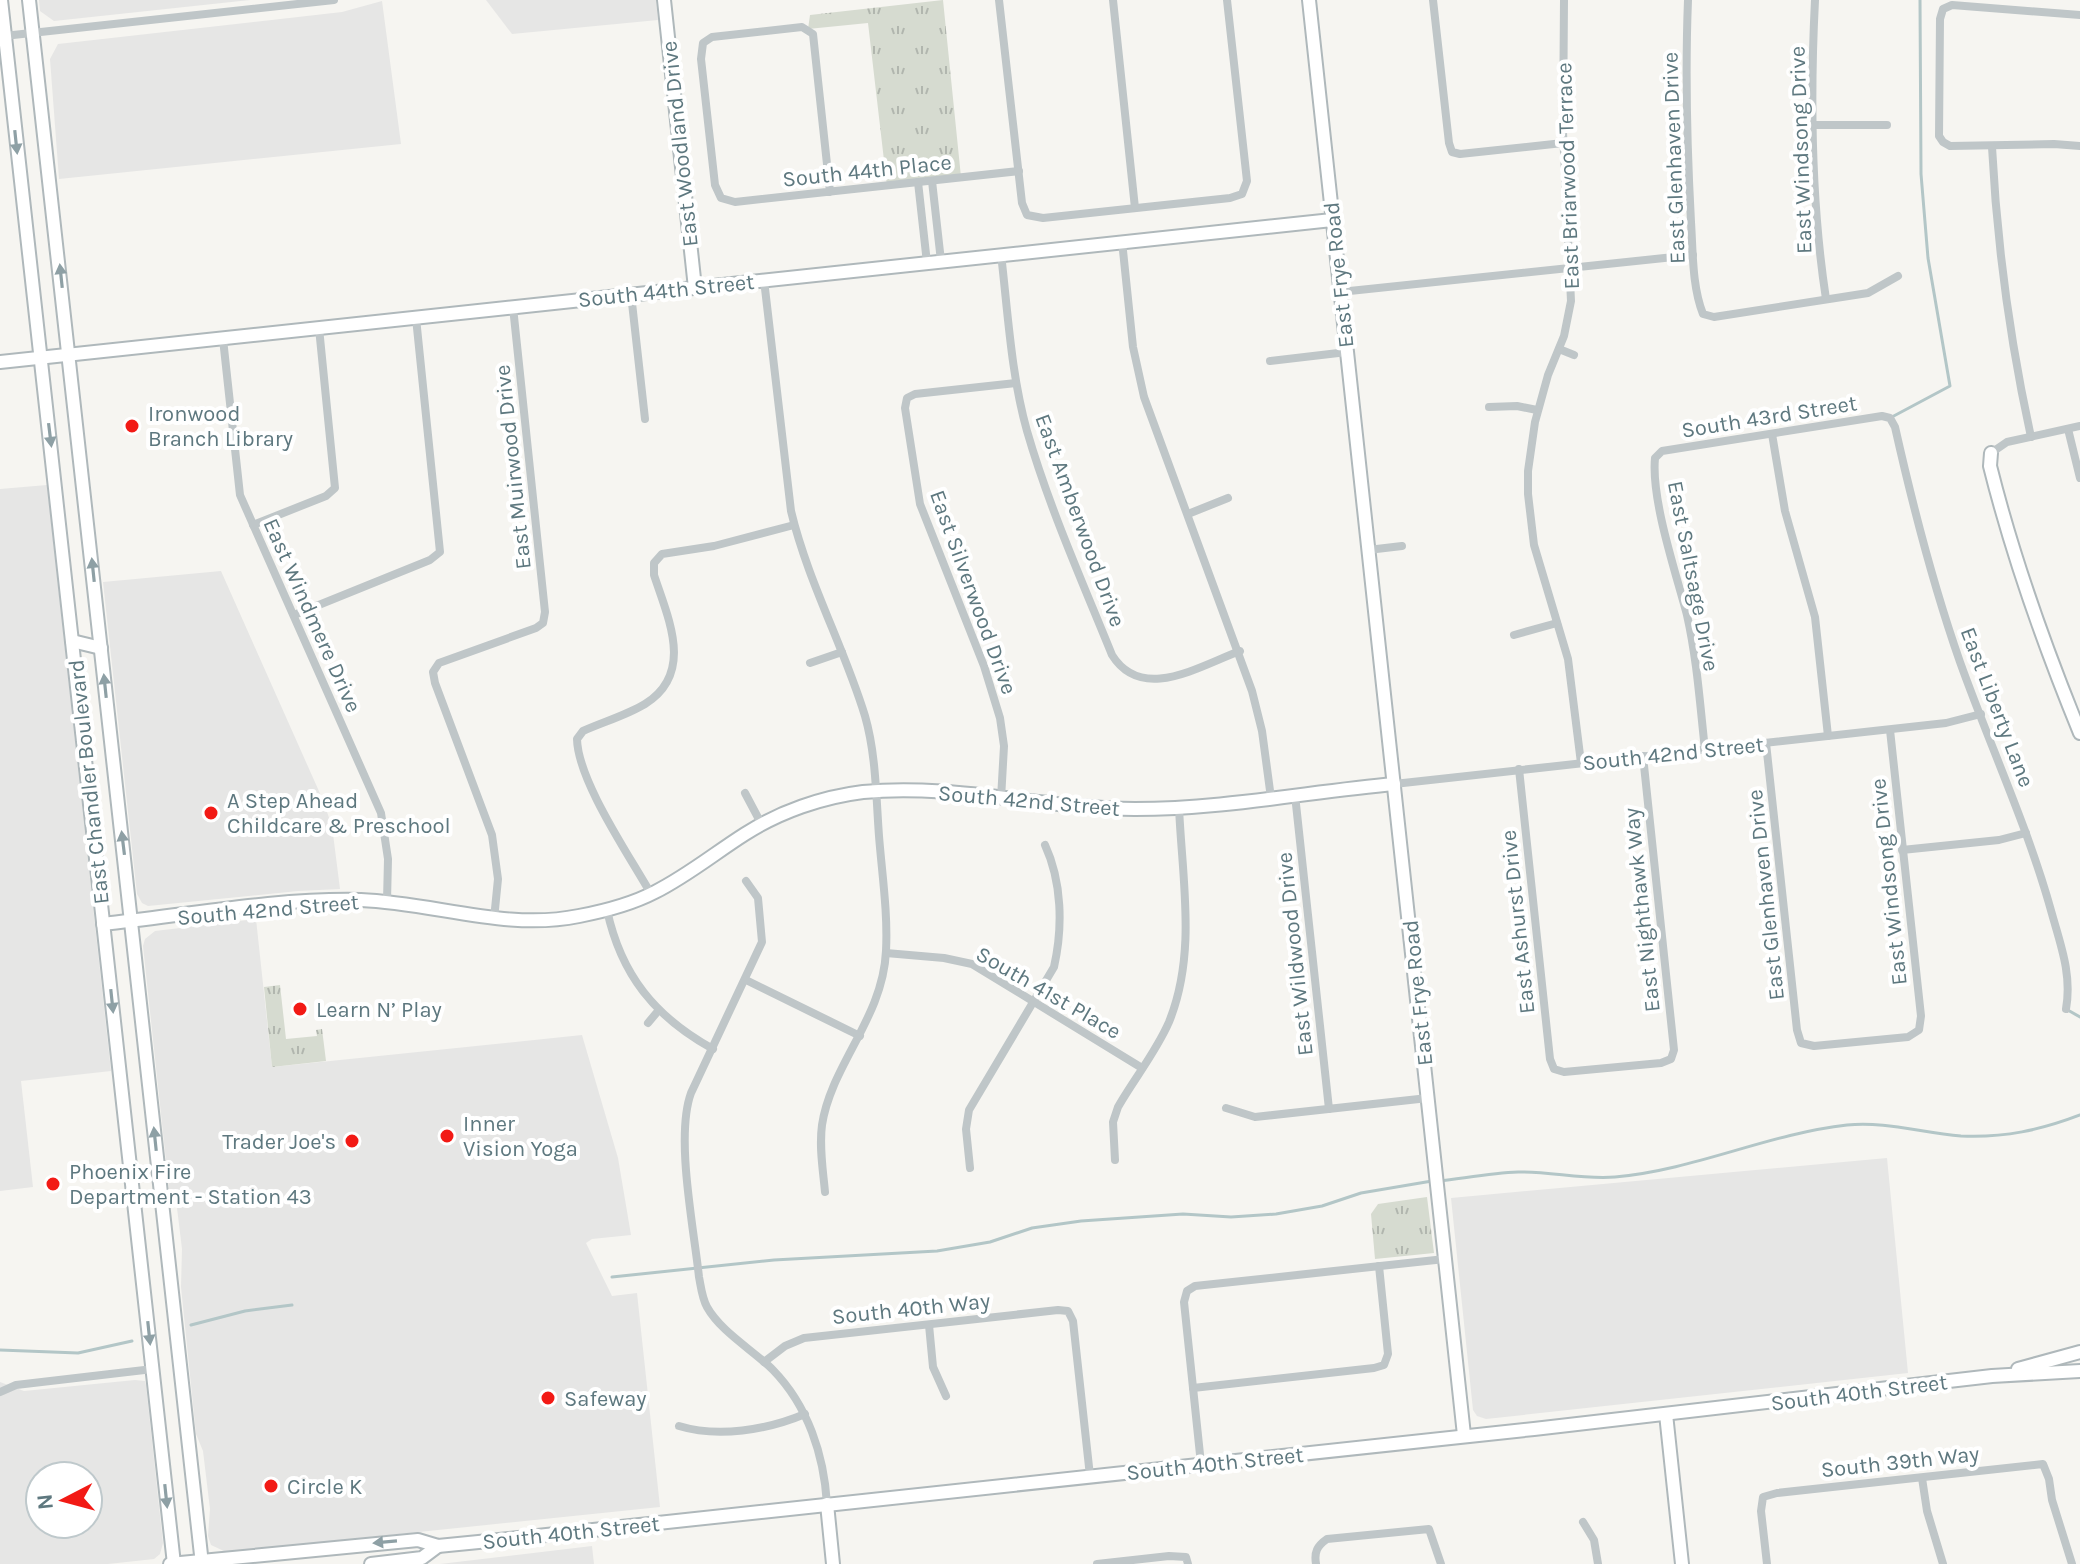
<svg xmlns="http://www.w3.org/2000/svg" width="2080" height="1564" font-family="Karla,sans-serif">
	<style>
		.built { fill: #e6e6e5; fill-rule: evenodd }
		.grass { fill: url(#grass-tufts) }
		.lines { fill: none; stroke-linecap: round; stroke-linejoin: round }
		.stream { stroke: #b3c6c7; stroke-width: 3 }
		.secondary-casing { stroke: #afb8bb; stroke-width: 16 }
		.street { stroke: #bfc6c8; stroke-width: 8 }
		.secondary { stroke: #fff; stroke-width: 12 }
		.oneway { fill: #8ea0a5 }
		.poi-dot { fill: #f21a15; stroke: #fff; stroke-width: 3 }
		.labels { text-anchor: middle; stroke-width: 8; stroke-linejoin: round; paint-order: stroke }
		.street-label { font-size: 22px; fill: #5e787f; stroke: #fff }
		.poi-label { font-size: 22px; fill: #5e787f; stroke: #fff; text-anchor: start }
	</style>
	<defs>
		<pattern id="grass-tufts" width="24" height="20" patternUnits="userSpaceOnUse" patternTransform="scale(2)"><rect width="24" height="20" fill="#d6dbd0"/><path d="M3 7l-1-3M5 7V3M7 7l1-3M15 17l-1-3M17 17v-4M19 17l1-3" fill="none" stroke="#b1b6ae"/></pattern>
	</defs>
	<rect width="100%" height="100%" fill="#f6f5f1"/>
	<g class="built">
		<polygon points="39,0 250,0 54,21 40,11"/>
		<polygon points="486,0 656,0 658,20 512,34"/>
		<polygon points="382,1 401,144 59,179 50,59 58,44 342,12"/>
		<polygon points="47,485 111,1071 21,1081 33,1187 0,1191 0,489"/>
		<polygon points="221,571 322,798 332,826 340,889 298,891 148,906 142,903 137,894 103,582"/>
		<polygon points="256,919 272,1067 582,1035 618,1158 631,1235 592,1239 586,1243 612,1296 637,1293 660,1507 226,1552 211,1545 208,1536 210,1509 203,1451 196,1434 181,1287 182,1249 177,1208 169,1189 143,946 145,939 155,931"/>
		<polygon points="1887,1158 1908,1373 1486,1419 1477,1416 1473,1410 1451,1198"/>
		<path d="M135,1380L145,1381L146,1385L163,1543L160,1554L154,1559L108,1564H0V1382L24,1391ZM40,1476H88V1524H40Z"/>
		<polygon points="592,1546 594,1564 440,1564"/>
	</g>
	<g class="grass">
		<polygon points="943,0 961,177 887,186 868,23 808,29 810,15"/>
		<polygon points="280,985 286,1039 317,1036 316,1030 322,1029 326,1061 272,1067 264,987"/>
		<polygon points="1427,1197 1434,1253 1375,1259 1371,1214 1378,1204"/>
	</g>
	<g class="lines">
		<g class="stream">
			<polyline points="1890,418 1950,386 1928,258 1921,174 1920,0"/>
			<polyline points="2066,1009 2080,1017"/>
			<path d="M1439,1181C1465,1178 1492,1173 1518,1172C1550,1171 1583,1180 1615,1177C1695,1170 1767,1134 1847,1125C1885,1121 1922,1133 1961,1136C2004,1138 2041,1130 2080,1115"/>
			<polyline points="612,1277 774,1260 937,1251 990,1242 1032,1228 1081,1221 1183,1214 1231,1217 1276,1214 1322,1206 1361,1193 1432,1181"/>
			<polyline points="191,1325 245,1311 292,1305"/>
			<polyline points="0,1350 78,1353 132,1341"/>
		</g>
		<g class="secondary-casing">
			<g id="secondary">
				<polyline points="1,0 174,1564"/>
				<polyline points="29,0 202,1564"/>
				<polyline points="664,0 695,288"/>
				<polyline points="1309,0 1464,1435"/>
				<polyline points="0,362 1332,220"/>
				<path d="M1991,453L1990,466C2013,558 2044,645 2080,733"/>
				<polyline points="72,641 101,648"/>
				<path d="M103,924C186,915 278,898 361,900C435,903 506,931 579,916C605,911 632,904 655,892C687,876 715,853 745,834C779,812 822,797 863,792C954,783 1045,809 1135,809C1222,809 1308,792 1394,784"/>
				<polyline points="2018,1369 2080,1352"/>
				<polyline points="1666,1414 1682,1564"/>
				<polyline points="827,1504 833,1564"/>
				<polyline points="170,1564 418,1540 438,1546 509,1539 1534,1429 1992,1376 2080,1371"/>
				<polyline points="371,1564 422,1558 438,1546"/>
			</g>
		</g>
		<g class="street">
			<polyline points="999,0 1022,203 1027,215 1043,218 1230,198 1242,194 1247,181 1227,0"/>
			<polyline points="1113,0 1135,208"/>
			<polyline points="1433,0 1449,143 1452,152 1460,154 1563,143"/>
			<polyline points="1564,0 1563,132 1571,301 1564,336 1548,375 1535,422 1528,471 1528,494 1534,545 1568,659 1581,763"/>
			<path d="M1688,0C1685,75 1687,148 1691,222C1693,252 1692,286 1703,314L1714,317L1868,293L1898,276"/>
			<path d="M1815,0C1810,99 1811,201 1826,299"/>
			<polyline points="2080,15 1952,5 1943,9 1940,19 1939,136 1943,142 1950,146 2054,144 2080,146"/>
			<polyline points="4,36 334,0"/>
			<polyline points="1813,125 1887,125"/>
			<path d="M1992,147C1997,245 2010,341 2031,437"/>
			<polyline points="932,181 941,261"/>
			<polyline points="918,182 927,263"/>
			<polyline points="830,192 813,34 802,27 712,37 703,43 701,59 715,185 721,198 735,202 1019,171"/>
			<polyline points="1122,241 1133,347 1144,397 1252,691 1262,731 1271,798"/>
			<path d="M1001,254C1008,313 1011,374 1027,431C1049,507 1082,581 1112,655C1142,703 1199,666 1240,651"/>
			<path d="M764,280L791,511C808,582 844,647 865,716C876,754 876,796 879,836C882,874 888,913 886,951C883,1018 831,1065 822,1125C819,1147 823,1170 825,1192"/>
			<polyline points="1340,292 1693,255"/>
			<polyline points="631,294 645,419"/>
			<polyline points="223,339 240,495 381,813 388,859 387,901"/>
			<polyline points="1559,349 1574,355"/>
			<polyline points="1270,361 1347,352"/>
			<polyline points="1489,407 1517,406 1537,410"/>
			<polyline points="2068,429 2080,478"/>
			<polyline points="1772,434 1785,511 1815,617 1828,736"/>
			<polyline points="1991,453 2007,442 2080,426"/>
			<polyline points="1188,514 1228,498"/>
			<polyline points="253,525 326,496 335,488 319,328"/>
			<polyline points="1368,550 1402,546"/>
			<polyline points="294,615 430,560 440,552 416,318"/>
			<polyline points="1514,635 1557,623"/>
			<polyline points="810,663 842,652"/>
			<polyline points="1766,743 1797,1030 1801,1043 1814,1046 1908,1037 1919,1030 1921,1016 1890,730"/>
			<path d="M1705,750C1700,705 1697,659 1687,615C1676,573 1651,500 1655,458L1662,451L1882,416L1890,418L1895,427C1913,507 1933,585 1960,662C1990,746 2028,827 2052,914C2061,946 2072,975 2066,1009"/>
			<polyline points="1519,769 1550,1059 1554,1069 1564,1072 1661,1063 1671,1059 1674,1050 1643,756"/>
			<polyline points="1394,784 1946,723 1981,714"/>
			<polyline points="745,793 762,825"/>
			<polyline points="1295,795 1329,1109"/>
			<polyline points="1001,799 1004,746 1000,718 984,666 920,504 905,408 907,398 915,394 1016,383"/>
			<polyline points="1902,850 1999,840 2026,833"/>
			<path d="M746,881L758,898L762,942L691,1093C675,1137 694,1229 699,1277C701,1287 702,1298 707,1307C721,1332 753,1350 773,1370C808,1406 824,1455 827,1504"/>
			<path d="M651,894C629,855 578,781 577,739L583,731C603,722 627,715 645,704C695,673 668,618 654,575V563L662,554L714,546L794,525"/>
			<path d="M607,910C621,975 655,1017 713,1049"/>
			<polyline points="494,919 498,879 492,835 435,683 433,672 439,663 536,628 543,623 545,612 513,307"/>
			<polyline points="886,953 944,958 972,964 1142,1068"/>
			<polyline points="746,980 860,1036"/>
			<polyline points="648,1023 658,1011"/>
			<polyline points="1226,1108 1255,1117 1428,1098"/>
			<path d="M1115,1160L1113,1122L1118,1107C1134,1079 1156,1052 1169,1022C1197,953 1182,879 1179,807"/>
			<path d="M970,1168L966,1129L969,1110L1054,967C1063,927 1062,882 1045,845"/>
			<polyline points="929,1325 933,1367 946,1396"/>
			<polyline points="764,1362 785,1346 804,1338 1058,1310 1068,1311 1073,1321 1090,1476"/>
			<polyline points="1193,1388 1374,1368 1384,1365 1388,1354 1379,1266"/>
			<polyline points="0,1392 16,1385 153,1369"/>
			<path d="M679,1426C718,1438 767,1430 805,1414"/>
			<polyline points="1201,1464 1184,1302 1187,1291 1195,1286 1445,1259"/>
			<polyline points="1922,1478 1927,1511 1943,1564"/>
			<polyline points="1583,1522 1594,1540 1598,1564"/>
			<polyline points="1097,1564 1169,1556 1186,1557 1188,1564"/>
			<path d="M1316,1564C1314,1552 1317,1546 1327,1539L1429,1529L1441,1564"/>
			<polyline points="1767,1564 1761,1511 1763,1497 1777,1493 2043,1464 2049,1479 2052,1500 2072,1564"/>
		</g>
		<use href="#secondary" class="secondary"/>
	</g>
	<defs><path id="oneway-solid" d="M-6-.8H1V-3.2L6.5 0L1 3.2V.8H-6Z" transform="scale(2)"/></defs>
	<g class="oneway">
		<use href="#oneway-solid" transform="translate(16 142) rotate(84)"/>
		<use href="#oneway-solid" transform="translate(61 276) rotate(-96)"/>
		<use href="#oneway-solid" transform="translate(50 435) rotate(83)"/>
		<use href="#oneway-solid" transform="translate(93 570) rotate(-96)"/>
		<use href="#oneway-solid" transform="translate(105 686) rotate(-96)"/>
		<use href="#oneway-solid" transform="translate(123 843) rotate(-97)"/>
		<use href="#oneway-solid" transform="translate(112 1001) rotate(84)"/>
		<use href="#oneway-solid" transform="translate(155 1139) rotate(-96)"/>
		<use href="#oneway-solid" transform="translate(149 1333) rotate(84)"/>
		<use href="#oneway-solid" transform="translate(166 1496) rotate(84)"/>
		<use href="#oneway-solid" transform="translate(385 1542) rotate(175)"/>
	</g>
	<g class="poi-dot">
		<circle cx="132" cy="426" r="8"/>
		<circle cx="211" cy="813" r="8"/>
		<circle cx="300" cy="1009" r="8"/>
		<circle cx="447" cy="1136" r="8"/>
		<circle cx="352" cy="1141" r="8"/>
		<circle cx="53" cy="1184" r="8"/>
		<circle cx="548" cy="1398" r="8"/>
		<circle cx="271" cy="1486" r="8"/>
	</g>
	<g class="labels">
		<g class="street-label">
			<text transform="translate(679 144) rotate(-96)" y="8">East Woodland Drive</text>
			<text transform="translate(1800 150) rotate(-92)" y="8">East Windsong Drive</text>
			<text transform="translate(1673 158) rotate(-92)" y="8">East Glenhaven Drive</text>
			<text transform="translate(867 170) rotate(-6)" y="8">South 44th Place</text>
			<text transform="translate(1567 176) rotate(-92)" y="8">East Briarwood Terrace</text>
			<text transform="translate(1338 275) rotate(-96)" y="8">East Frye Road</text>
			<text transform="translate(666 290) rotate(-6)" y="8">South 44th Street</text>
			<text transform="translate(1769 416) rotate(-9)" y="8">South 43rd Street</text>
			<text transform="translate(512 467) rotate(-96)" y="8">East Muirwood Drive</text>
			<text transform="translate(1081 520) rotate(70)" y="8">East Amberwood Drive</text>
			<text transform="translate(1694 576) rotate(79)" y="8">East Saltsage Drive</text>
			<text transform="translate(974 592) rotate(70)" y="8">East Silverwood Drive</text>
			<text transform="translate(313 615) rotate(66)" y="8">East Windmere Drive</text>
			<text transform="translate(1998 707) rotate(69)" y="8">East Liberty Lane</text>
			<text transform="translate(1673 753) rotate(-6)" y="8">South 42nd Street</text>
			<text transform="translate(88 782) rotate(-96)" y="8">East Chandler Boulevard</text>
			<text transform="translate(1029 800) rotate(5)" y="8">South 42nd Street</text>
			<text transform="translate(1888 882) rotate(-96)" y="8">East Windsong Drive</text>
			<text transform="translate(1765 895) rotate(-96)" y="8">East Glenhaven Drive</text>
			<text transform="translate(268 909) rotate(-5)" y="8">South 42nd Street</text>
			<text transform="translate(1641 910) rotate(-96)" y="8">East Nighthawk Way</text>
			<text transform="translate(1517 922) rotate(-96)" y="8">East Ashurst Drive</text>
			<text transform="translate(1294 954) rotate(-96)" y="8">East Wildwood Drive</text>
			<text transform="translate(1049 992) rotate(30)" y="8">South 41st Place</text>
			<text transform="translate(1417 993) rotate(-96)" y="8">East Frye Road</text>
			<text transform="translate(911 1308) rotate(-6)" y="8">South 40th Way</text>
			<text transform="translate(1859 1392) rotate(-7)" y="8">South 40th Street</text>
			<text transform="translate(1900 1461) rotate(-6)" y="8">South 39th Way</text>
			<text transform="translate(1215 1463) rotate(-6)" y="8">South 40th Street</text>
			<text transform="translate(571 1532) rotate(-6)" y="8">South 40th Street</text>
		</g>
		<g class="poi-label">
			<text x="148" y="421">Ironwood<tspan x="148" dy="25">Branch Library</tspan></text>
			<text x="227" y="808">A Step Ahead<tspan x="227" dy="25">Childcare &amp; Preschool</tspan></text>
			<text x="316" y="1017">Learn N’ Play</text>
			<text x="463" y="1131">Inner<tspan x="463" dy="25">Vision Yoga</tspan></text>
			<text x="336" y="1149" text-anchor="end">Trader Joe's</text>
			<text x="69" y="1179">Phoenix Fire<tspan x="69" dy="25">Department - Station 43</tspan></text>
			<text x="564" y="1406">Safeway</text>
			<text x="287" y="1494">Circle K</text>
		</g>
	</g>
	<g transform="translate(64 1500) rotate(264)"><circle r="38" fill="#ffffff" stroke="#bfc9cc" stroke-width="2"/>
	<path d="M0-6L14 30L0 20L-14 30Z" fill="#f21a15"/>
	<text y="-12" font-size="22" font-weight="bold" text-anchor="middle" fill="#5e787f">N</text>
	</g>
</svg>
